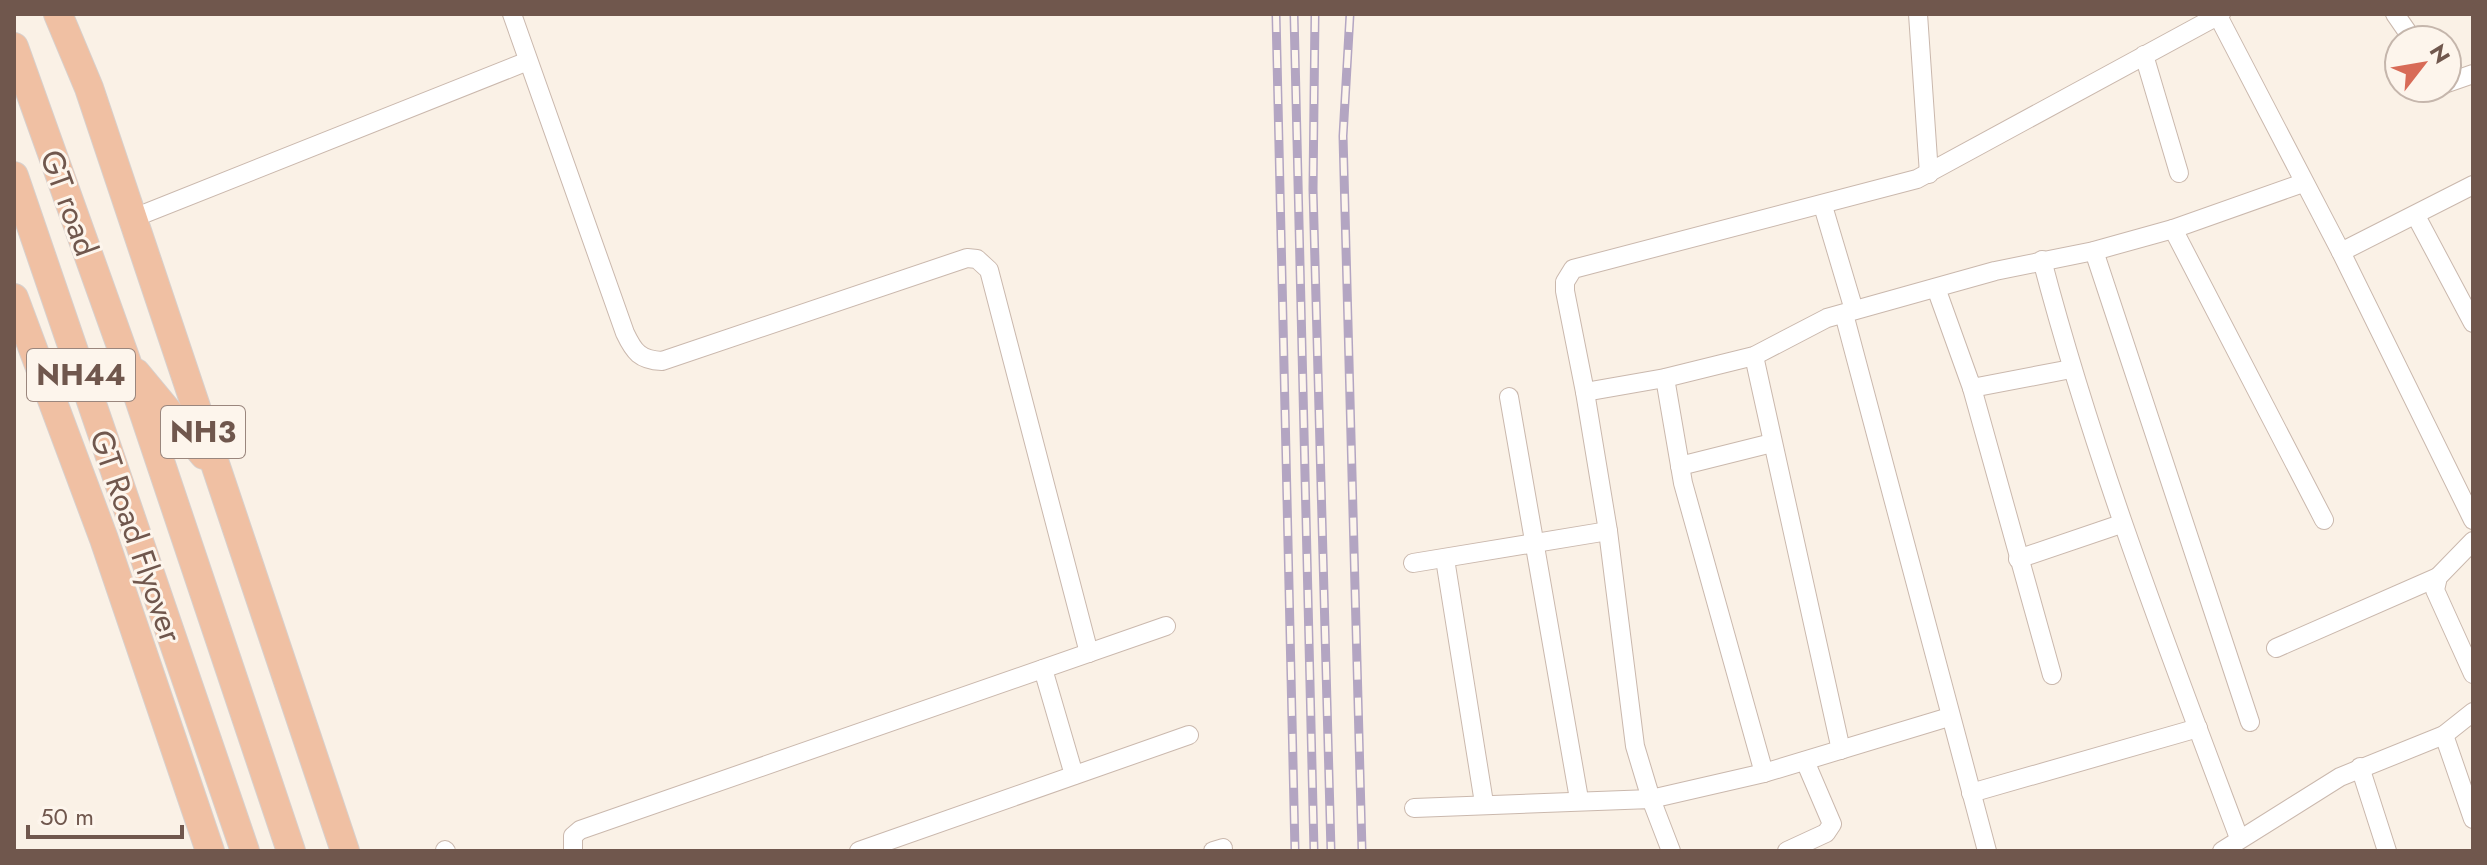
<svg xmlns="http://www.w3.org/2000/svg" width="2487" height="865" font-family="Jost,sans-serif">
	<style>
		.lines { fill: none; stroke-linecap: round; stroke-linejoin: round }
		.minor-casing { stroke: #cab8ad; stroke-width: 20 }
		.trunk-casing { stroke: #d7d0cd; stroke-width: 30 }
		.minor { stroke: #fff; stroke-width: 18 }
		.trunk { stroke: #f0c0a3; stroke-width: 28 }
		.rail-casing { stroke: #b3a5c2; stroke-width: 9 }
		.rail { stroke: #fdf5ec; stroke-width: 6; stroke-dasharray: 18; stroke-linecap: butt }
		.labels { text-anchor: middle; stroke-width: 6; stroke-linejoin: round; paint-order: stroke }
		.shield { fill: #fdf5ec; stroke: #9a867d; stroke-width: 2 }
		.shield-label { font-size: 30px; font-weight: bold; fill: #70574d }
		.street-label { font-size: 32px; fill: #70574d; stroke: #fdf5ec }
	</style>
	<rect width="100%" height="100%" fill="#faf1e6"/>
	<g class="lines">
		<g class="minor-casing">
			<g id="minor">
				<path d="M512,14L625,333C634,352 640,360 662,361L967,258L977,259L989,270L1089,653"/>
				<polyline points="1918,14 1929,174"/>
				<polyline points="2217,14 2341,252 2473,520"/>
				<polyline points="2221,14 1917,179 1573,269 1565,282 1565,291 1585,392 1665,378 1754,356 1827,318 1995,271 2094,251 2173,229 2303,183"/>
				<polyline points="2395,14 2413,40"/>
				<polyline points="2144,55 2179,173"/>
				<polyline points="2447,83 2473,74"/>
				<polyline points="1823,206 1854,310"/>
				<polyline points="2416,216 2473,323"/>
				<polyline points="131,219 528,61"/>
				<polyline points="2173,229 2324,520"/>
				<polyline points="2094,251 2250,722"/>
				<polyline points="2341,252 2473,185"/>
				<path d="M2042,260C2094,458 2167,647 2239,838"/>
				<polyline points="1936,288 1972,388 2071,369"/>
				<polyline points="1844,314 1987,851"/>
				<polyline points="1754,356 1841,750"/>
				<polyline points="1665,378 1683,483 1764,773"/>
				<polyline points="1972,388 2052,675"/>
				<polyline points="1585,392 1608,531 1635,746 1651,799 1764,773 1949,717"/>
				<polyline points="1509,397 1579,799"/>
				<polyline points="1680,466 1772,443"/>
				<polyline points="2473,541 2438,577 2435,590 2473,674"/>
				<polyline points="1445,559 1484,803"/>
				<polyline points="2018,559 2121,524"/>
				<polyline points="1413,563 1608,531"/>
				<polyline points="2276,648 2438,577"/>
				<polyline points="1043,669 1074,775"/>
				<polyline points="2444,735 2473,819"/>
				<polyline points="2360,767 2387,851"/>
				<polyline points="1971,793 2198,728"/>
				<polyline points="1414,808 1651,799 1671,851"/>
				<polyline points="445,850 446,851"/>
				<polyline points="573,851 573,836 580,830 1166,626"/>
				<polyline points="859,851 1189,735"/>
				<polyline points="1213,851 1223,848"/>
				<polyline points="1787,851 1826,833 1832,824 1805,761"/>
				<polyline points="2222,851 2340,777 2444,735 2473,712"/>
			</g>
		</g>
		<g class="trunk-casing">
			<g id="trunk">
				<polyline points="58,14 89,88 345,851"/>
				<polyline points="14,47 126,360 291,851"/>
				<polyline points="14,176 245,851"/>
				<polyline points="14,298 104,539 210,851"/>
				<polyline points="136,373 204,455"/>
			</g>
		</g>
		<use href="#minor" class="minor"/>
		<use href="#trunk" class="trunk"/>
		<g class="rail-casing">
			<g id="rail">
				<polyline points="1276,14 1295,851"/>
				<polyline points="1294,14 1314,851"/>
				<polyline points="1315,14 1313,189 1331,851"/>
				<polyline points="1350,14 1343,136 1362,851"/>
			</g>
		</g>
		<use href="#rail" class="rail"/>
	</g>
	<g class="labels">
		<g class="shield">
			<rect x="27" y="349" width="108" height="52" rx="6"/>
			<rect x="161" y="406" width="84" height="52" rx="6"/>
		</g>
		<g class="shield-label">
			<text x="81" y="385">NH44</text>
			<text x="203" y="442">NH3</text>
		</g>
		<g class="street-label">
			<text transform="translate(69 203) rotate(70)" y="11">GT road</text>
			<text transform="translate(136 536) rotate(71)" y="11">GT Road Flyover</text>
		</g>
	</g>
	<rect width="2487" height="865" fill="none" stroke="#70574d" stroke-width="32"/>
	<g transform="translate(2423 64) rotate(59)"><circle r="38" fill="#fdf5ec" stroke="#c5b6ac" stroke-width="2"/>
	<path d="M0-6L14 30L0 20L-14 30Z" fill="#d86b57"/>
	<text y="-12" font-size="22" font-weight="bold" text-anchor="middle" fill="#70574d">N</text>
	</g>
	<path d="M28 825v12h154v-12" fill="none" stroke="#70574d" stroke-width="4"/>
	<text x="40" y="825" font-size="24" fill="#70574d" stroke="#fdf5ec" stroke-width="6" paint-order="stroke">50 m</text>
</svg>
